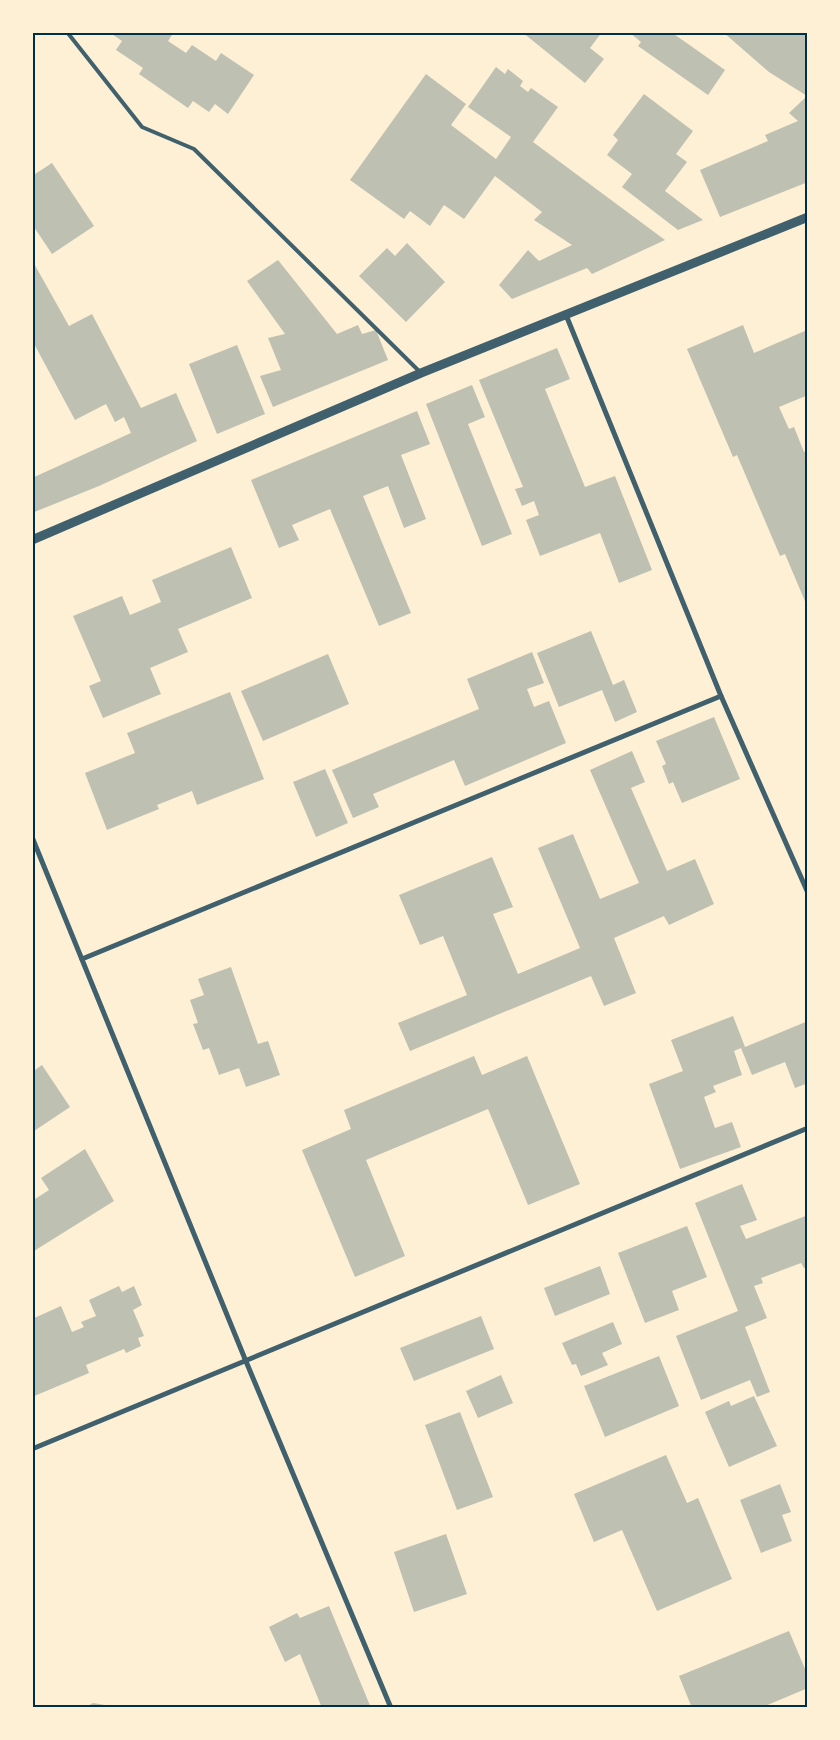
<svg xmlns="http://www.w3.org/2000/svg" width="840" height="1740" font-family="'Source Serif 4',serif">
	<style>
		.building { fill: #bec0b2 }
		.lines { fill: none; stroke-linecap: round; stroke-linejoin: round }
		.service { stroke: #3f606c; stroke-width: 4 }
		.minor { stroke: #3f606c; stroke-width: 5 }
		.tertiary { stroke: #3f606c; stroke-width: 9 }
		.neatline { fill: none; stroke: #003049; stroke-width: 2 }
	</style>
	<rect width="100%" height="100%" fill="#fdf0d5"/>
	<g class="building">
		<polygon points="109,32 174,32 168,41 186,53 192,45 216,61 221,53 254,75 228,114 215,104 209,112 193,101 188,108 139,74 143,68 116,50 122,41"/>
		<polygon points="522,32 602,32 590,48 604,59 585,83"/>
		<polygon points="629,32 671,32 725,70 708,95 638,46 641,42"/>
		<polygon points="723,32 808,32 808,182 720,217 700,170 768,141 765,135 798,121 789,113 807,96 769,72"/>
		<polygon points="496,67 505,74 508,69 523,81 520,86 528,92 531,88 558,107 533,142 665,240 592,274 587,268 512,299 499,285 528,250 539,261 572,245 534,220 542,212 495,176 464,219 444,205 430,226 410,211 404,219 350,180 426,74 466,104 451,125 496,159 511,137 468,107"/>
		<polygon points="644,94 693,131 676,154 687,162 665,191 703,220 678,230 622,187 632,174 607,155 618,140 613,135"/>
		<polygon points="52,163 94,226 52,254 32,224 32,176"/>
		<polygon points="407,243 445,282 406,322 359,276 387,248 395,256"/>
		<polygon points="32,260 69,326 92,314 141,408 176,393 197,441 99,486 32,513 32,478 131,433 124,417 115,422 106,404 75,420 32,340"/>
		<polygon points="278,260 337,334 358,325 362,334 376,330 388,360 273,407 260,376 281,370 268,338 285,334 247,281"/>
		<polygon points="743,325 754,353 807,330 808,332 808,395 779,407 789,429 794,427 804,452 807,450 807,606 785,554 780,556 737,455 733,457 687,349"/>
		<polygon points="237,345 265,414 217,434 189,364"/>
		<polygon points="557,348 570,379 545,389 585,487 615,476 652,570 619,583 600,533 540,556 526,520 539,515 534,501 522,506 515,489 523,487 479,380"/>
		<polygon points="472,385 485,417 468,424 512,534 482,546 426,404"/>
		<polygon points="417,411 430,444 401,455 426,519 404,528 388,486 363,496 411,613 379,626 330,509 292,525 299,540 279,548 251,480"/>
		<polygon points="231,547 252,598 178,629 188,652 150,668 161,694 103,718 89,686 101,681 73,616 122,596 130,615 161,602 152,580"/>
		<polygon points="591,631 613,685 624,680 637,712 615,722 602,690 559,707 537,653"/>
		<polygon points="532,652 544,683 527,689 534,707 549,701 566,743 465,786 454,760 373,794 379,807 353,818 332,770 479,709 467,679"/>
		<polygon points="328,654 349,704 263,741 241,691"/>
		<polygon points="230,692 264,779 197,805 192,791 157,805 159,809 107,830 85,773 135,753 127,733"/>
		<polygon points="714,717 740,779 682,803 673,782 669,784 662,766 666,764 656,741"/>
		<polygon points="632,751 645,782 631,788 667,871 695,859 714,904 669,925 664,916 614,938 636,993 604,1006 591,976 410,1051 398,1023 467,995 443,936 420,945 399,895 492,857 513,907 493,914 518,974 580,948 538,848 573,834 600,899 639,883 590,770"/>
		<polygon points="325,769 348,823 316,837 293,782"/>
		<polygon points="231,967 258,1044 268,1041 280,1075 246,1087 239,1068 219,1075 209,1048 203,1050 193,1024 198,1023 190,1000 204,995 198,979"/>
		<polygon points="733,1016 745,1047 808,1021 808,1083 795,1088 785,1062 752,1075 741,1048 734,1051 742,1075 713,1086 716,1092 704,1097 715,1128 732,1122 741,1147 680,1169 649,1084 683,1071 671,1040"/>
		<polygon points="474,1056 482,1075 527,1056 580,1184 528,1205 488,1109 366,1160 405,1256 355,1277 302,1150 351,1129 344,1110"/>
		<polygon points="42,1065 70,1107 34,1131 32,1072"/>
		<polygon points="85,1149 114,1201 34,1251 32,1248 32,1201 49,1190 41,1178"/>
		<polygon points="742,1184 757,1220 740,1226 746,1239 808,1215 808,1267 804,1268 801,1263 761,1278 763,1283 754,1286 767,1318 745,1327 770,1392 757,1397 750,1380 701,1400 676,1336 738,1311 695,1203"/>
		<polygon points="687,1226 707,1277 672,1291 679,1310 645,1323 618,1253"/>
		<polygon points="600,1266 610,1294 555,1316 544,1288"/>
		<polygon points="119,1286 122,1292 134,1286 142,1305 133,1310 144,1336 138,1338 141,1346 126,1353 124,1349 86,1365 89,1373 32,1397 32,1319 61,1306 72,1332 84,1327 81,1322 96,1316 89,1300"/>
		<polygon points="481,1316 494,1349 414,1381 400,1348"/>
		<polygon points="613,1322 622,1344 602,1353 608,1365 581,1376 576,1364 572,1365 562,1343"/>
		<polygon points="659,1356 679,1406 605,1437 584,1386"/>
		<polygon points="501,1375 513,1403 478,1418 466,1391"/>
		<polygon points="754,1396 777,1446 729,1467 705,1412 729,1401 731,1406"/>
		<polygon points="460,1412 493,1497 457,1510 425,1425"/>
		<polygon points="666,1455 687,1503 698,1498 732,1579 657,1611 622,1530 594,1542 574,1494"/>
		<polygon points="780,1484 791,1512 782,1515 792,1541 761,1553 740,1500"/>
		<polygon points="446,1534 467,1594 414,1612 394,1552"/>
		<polygon points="329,1606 371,1708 322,1708 300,1654 285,1662 269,1627 297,1613 300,1618"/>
		<polygon points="789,1631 808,1676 808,1688 760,1708 692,1708 679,1676"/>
		<polygon points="93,1703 105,1705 107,1708 84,1708"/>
	</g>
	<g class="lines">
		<polyline class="service" points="67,32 142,127 194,149 421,373"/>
		<g class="minor">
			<polyline points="566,315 721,696 808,893"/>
			<polyline points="32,837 245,1359 391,1708"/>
			<polyline points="82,959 721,696"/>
			<polyline points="32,1449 808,1128"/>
		</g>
		<polyline class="tertiary" points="32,540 421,373 808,217"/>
	</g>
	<rect width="840" height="1740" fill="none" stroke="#fdf0d5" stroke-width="68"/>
	<rect x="34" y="34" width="772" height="1672" class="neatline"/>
</svg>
